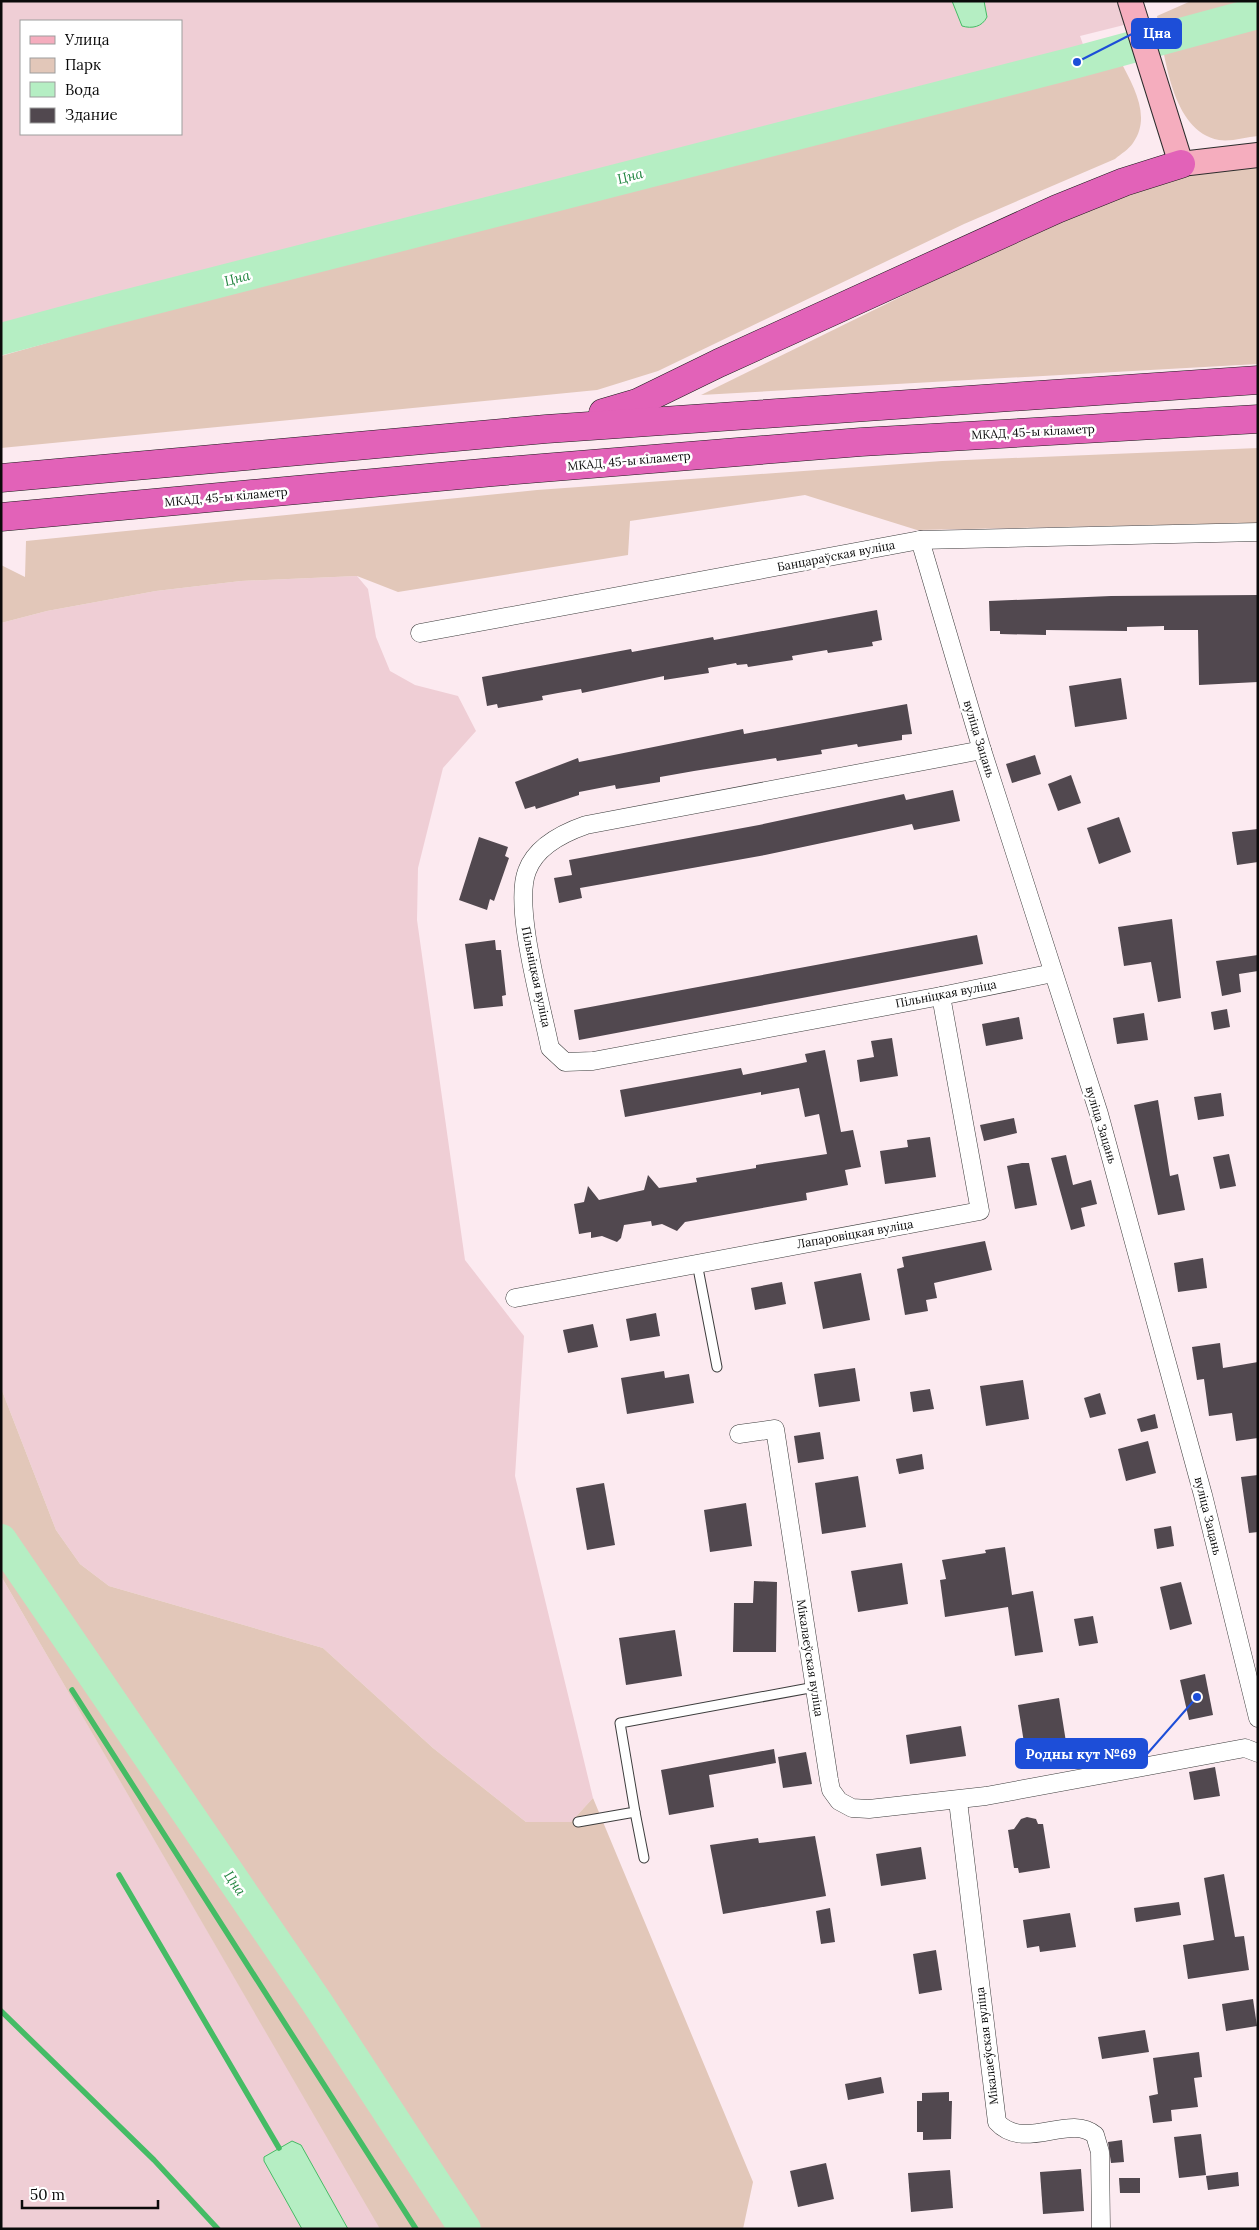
<svg xmlns="http://www.w3.org/2000/svg" width="1259" height="2230" font-family="Lora,serif">
	<style>
		.farmland { fill: #efced5; fill-rule: evenodd }
		.green { fill: #e2c7b9 }
		.water { fill: #b5eec3; stroke: #45bc65 }
		.lines { fill: none; stroke-linecap: round; stroke-linejoin: round }
		.stream { stroke: #45bc65; stroke-width: 5.5 }
		.river { stroke: #b5eec3; stroke-width: 32 }
		.building { fill: #51484f }
		.lane-casing { stroke: #3d3d3d; stroke-width: 11 }
		.street-casing { stroke: #3d3d3d; stroke-width: 19 }
		.secondary-casing { stroke: #2c2c2c; stroke-width: 26 }
		.highway-casing { stroke: #1b1b1b; stroke-width: 29 }
		.lane { stroke: #fff; stroke-width: 9 }
		.street { stroke: #fff; stroke-width: 18 }
		.secondary { stroke: #f5adbe; stroke-width: 24 }
		.highway { stroke: #e262b8; stroke-width: 28 }
		.labels { text-anchor: middle; stroke-width: 5; stroke-linejoin: round; paint-order: stroke }
		.street-label { font-size: 12px; fill: #0a0a0a; stroke: #fff }
		.water-label { font-size: 14px; font-style: italic; fill: #238641; stroke: #fff }
		.leader { fill: none; stroke: #1d4ed8; stroke-width: 2 }
		.callout-dot { fill: #1d4ed8; stroke: #fff; stroke-width: 2 }
		.callout { fill: #1d4ed8; stroke: #1d4ed8; stroke-width: 2 }
		.callout-label { font-size: 14px; text-anchor: middle; font-weight: bold; fill: #fff }
	</style>
	<rect width="100%" height="100%" fill="#fceaf0"/>
	<g class="farmland">
		<path d="M1,1H1119L1128,24L1080,36L1085,50L1,337ZM21,21H181V134H21Z"/>
		<polygon points="357,576 368,589 376,637 390,671 415,685 458,696 476,731 443,768 418,868 417,920 465,1260 524,1336 515,1476 593,1798 571,1822 526,1822 433,1748 323,1648 109,1586 80,1564 56,1530 1,1388 1,623 47,611 156,591 241,581"/>
		<polygon points="1,1576 381,2229 1,2229"/>
	</g>
	<g class="green">
		<path d="M1191,1H1258V136C1246,137 1231,142 1219,140C1171,131 1165,55 1157,16Z"/>
		<path d="M1120,60C1133,86 1152,116 1133,143C1129,149 1121,154 1115,159L964,224L658,371L597,390L1,448V356L110,325Z"/>
		<polygon points="1258,164 1258,364 701,395 1061,218 1189,173"/>
		<polygon points="1258,448 1258,523 917,530 805,495 630,521 628,555 398,592 357,576 241,581 156,591 47,611 1,623 1,565 25,577 26,541 537,490 942,461"/>
		<polygon points="1,1388 56,1530 80,1564 109,1586 323,1648 433,1748 526,1822 571,1822 593,1798 753,2182 743,2229 380,2229 1,1576"/>
	</g>
	<g class="water">
		<path d="M952,1H984L987,17C982,27 972,29 962,26Z"/>
		<polygon points="292,2141 301,2145 348,2229 302,2229 264,2161 264,2157"/>
	</g>
	<g class="lines">
		<g class="stream">
			<polyline points="72,1690 416,2229"/>
			<polyline points="119,1875 279,2148"/>
			<polyline points="1,2011 154,2160 218,2229"/>
		</g>
		<g class="river">
			<polyline points="1,339 105,311 1077,62 1258,13"/>
			<polyline points="1,1540 316,2001 465,2229"/>
		</g>
	</g>
	<g class="building">
		<polygon points="1258,595 1258,682 1199,685 1198,630 1164,630 1164,626 1127,627 1127,631 1046,630 1046,635 1000,634 1000,631 990,631 989,601 1111,596"/>
		<polygon points="877,610 882,640 872,642 873,646 828,653 827,650 792,656 793,660 748,667 747,664 737,665 736,663 708,668 709,673 664,680 664,676 582,693 581,689 558,693 542,696 543,700 498,708 497,704 487,706 482,677 631,649 632,652 713,637 714,640"/>
		<polygon points="1121,678 1127,719 1075,727 1069,686"/>
		<polygon points="907,704 912,734 902,735 902,740 858,747 857,744 821,750 822,754 777,761 776,758 694,771 660,777 660,782 616,789 615,785 579,792 579,795 536,809 535,806 525,809 515,782 578,758 579,762 743,729 744,734"/>
		<polygon points="1035,755 1041,774 1012,783 1006,764"/>
		<polygon points="1071,775 1081,803 1058,811 1048,784"/>
		<polygon points="953,790 960,821 914,830 912,824 765,855 580,888 582,898 559,903 554,878 572,875 569,860 759,825 904,794 906,800"/>
		<polygon points="1119,817 1131,852 1099,864 1087,828"/>
		<polygon points="1258,829 1258,862 1237,865 1232,832"/>
		<polygon points="479,837 508,847 505,856 509,858 494,901 490,899 487,910 459,900"/>
		<polygon points="1172,919 1181,998 1158,1002 1151,962 1124,966 1118,927"/>
		<polygon points="977,935 983,964 579,1040 574,1010"/>
		<polygon points="495,940 496,950 501,950 506,995 502,996 503,1006 474,1009 465,944"/>
		<polygon points="1258,955 1258,971 1239,974 1241,992 1222,996 1216,961"/>
		<polygon points="1227,1009 1230,1027 1214,1030 1211,1012"/>
		<polygon points="1144,1013 1148,1040 1117,1044 1113,1018"/>
		<polygon points="1019,1017 1023,1039 986,1046 982,1024"/>
		<polygon points="892,1038 898,1076 860,1082 857,1060 874,1057 871,1041"/>
		<polygon points="825,1050 841,1132 853,1130 861,1167 845,1170 848,1185 806,1193 807,1200 685,1222 677,1231 662,1224 652,1226 651,1221 624,1225 621,1238 617,1242 602,1236 591,1238 591,1232 579,1234 574,1204 584,1202 588,1186 599,1200 644,1190 648,1175 659,1188 697,1182 696,1178 756,1168 756,1165 827,1154 819,1114 805,1117 799,1088 761,1095 761,1092 625,1117 620,1090 741,1068 743,1075 807,1062 805,1054"/>
		<polygon points="1221,1093 1224,1116 1198,1120 1194,1097"/>
		<polygon points="1158,1100 1170,1176 1178,1174 1185,1210 1158,1215 1134,1105"/>
		<polygon points="1014,1118 1017,1133 984,1141 980,1125"/>
		<polygon points="930,1137 936,1177 885,1184 880,1151 908,1147 907,1140"/>
		<polygon points="1229,1154 1236,1186 1220,1189 1213,1157"/>
		<polygon points="1066,1155 1073,1185 1091,1180 1097,1204 1081,1208 1085,1226 1071,1230 1051,1158"/>
		<polygon points="1022,1163 1029,1163 1037,1205 1015,1209 1007,1166"/>
		<polygon points="985,1241 992,1270 934,1283 937,1298 926,1300 928,1311 905,1315 897,1269 904,1267 902,1257"/>
		<polygon points="1203,1258 1207,1288 1178,1292 1174,1263"/>
		<polygon points="861,1273 870,1320 823,1329 814,1282"/>
		<polygon points="782,1282 786,1304 755,1310 751,1288"/>
		<polygon points="656,1313 660,1336 630,1341 626,1319"/>
		<polygon points="593,1324 598,1347 568,1353 563,1330"/>
		<polygon points="1220,1343 1223,1368 1258,1362 1258,1438 1236,1441 1232,1413 1209,1416 1204,1379 1197,1380 1192,1347"/>
		<polygon points="855,1368 860,1401 819,1407 814,1374"/>
		<polygon points="664,1371 665,1378 689,1374 694,1403 627,1414 621,1378"/>
		<polygon points="1023,1380 1029,1419 986,1426 980,1386"/>
		<polygon points="930,1389 934,1409 913,1412 910,1392"/>
		<polygon points="1100,1393 1106,1414 1090,1418 1084,1398"/>
		<polygon points="1155,1414 1158,1428 1141,1432 1137,1419"/>
		<polygon points="820,1432 824,1459 798,1463 794,1436"/>
		<polygon points="1148,1441 1156,1473 1126,1481 1118,1449"/>
		<polygon points="922,1454 924,1469 899,1474 896,1459"/>
		<polygon points="1258,1475 1258,1532 1249,1533 1241,1477"/>
		<polygon points="858,1476 866,1527 822,1534 815,1483"/>
		<polygon points="604,1483 615,1545 587,1550 576,1488"/>
		<polygon points="746,1503 752,1546 710,1552 704,1510"/>
		<polygon points="1171,1526 1174,1546 1157,1549 1154,1529"/>
		<polygon points="1005,1547 1012,1595 1033,1591 1043,1652 1015,1656 1008,1607 945,1617 940,1580 946,1579 942,1560 986,1553 985,1550"/>
		<polygon points="902,1563 908,1604 858,1612 851,1571"/>
		<polygon points="754,1581 777,1582 776,1652 733,1652 734,1603 753,1603"/>
		<polygon points="1181,1582 1192,1624 1170,1630 1160,1587"/>
		<polygon points="1093,1616 1098,1643 1079,1646 1074,1619"/>
		<polygon points="675,1630 682,1676 626,1685 619,1638"/>
		<polygon points="1205,1674 1213,1715 1189,1720 1180,1680"/>
		<polygon points="1059,1698 1066,1742 1025,1749 1018,1705"/>
		<polygon points="961,1726 966,1756 910,1764 906,1735"/>
		<polygon points="774,1749 776,1763 709,1775 714,1807 669,1815 661,1770"/>
		<polygon points="806,1752 812,1784 783,1788 778,1757"/>
		<polygon points="1215,1767 1220,1796 1194,1800 1189,1772"/>
		<polygon points="1027,1817 1036,1819 1038,1824 1043,1824 1050,1868 1019,1873 1018,1868 1014,1868 1008,1830 1014,1829 1021,1819"/>
		<polygon points="815,1836 826,1896 723,1914 710,1845 758,1838 759,1843"/>
		<polygon points="921,1847 926,1879 881,1886 876,1854"/>
		<polygon points="1224,1874 1235,1937 1244,1936 1249,1970 1188,1979 1183,1945 1214,1940 1204,1878"/>
		<polygon points="1179,1902 1181,1915 1136,1922 1134,1908"/>
		<polygon points="830,1908 835,1942 821,1944 816,1911"/>
		<polygon points="1070,1913 1076,1947 1040,1952 1039,1946 1027,1948 1023,1920"/>
		<polygon points="936,1950 942,1990 919,1994 913,1954"/>
		<polygon points="1253,1999 1257,2026 1226,2031 1222,2004"/>
		<polygon points="1145,2030 1149,2052 1102,2059 1098,2037"/>
		<polygon points="1199,2052 1202,2077 1194,2078 1198,2107 1171,2110 1172,2121 1153,2123 1149,2096 1158,2094 1153,2058"/>
		<polygon points="881,2077 884,2093 848,2100 845,2084"/>
		<polygon points="949,2092 949,2101 952,2101 951,2139 923,2140 923,2132 917,2132 917,2101 922,2101 922,2093"/>
		<polygon points="1201,2134 1206,2175 1179,2178 1174,2137"/>
		<polygon points="1122,2140 1124,2162 1111,2163 1108,2142"/>
		<polygon points="826,2163 834,2199 798,2207 790,2171"/>
		<polygon points="1081,2169 1084,2211 1043,2214 1040,2172"/>
		<polygon points="950,2170 953,2208 911,2212 908,2173"/>
		<polygon points="1238,2172 1239,2186 1208,2190 1206,2176"/>
		<polygon points="1119,2178 1140,2178 1140,2193 1120,2193"/>
	</g>
	<g class="lines">
		<g class="lane-casing">
			<g id="lane">
				<polyline points="697,1263 717,1367"/>
				<polyline points="635,1812 644,1858"/>
				<polyline points="578,1822 635,1812 620,1723 815,1687"/>
			</g>
		</g>
		<g class="street-casing">
			<g id="street">
				<polyline points="920,540 982,750 1099,1114 1203,1495 1258,1718"/>
				<polyline points="420,633 920,540 1258,532"/>
				<path d="M982,750L586,825C563,833 536,846 527,871C513,907 542,1007 550,1048L565,1062L593,1061L941,996L1053,973"/>
				<polyline points="515,1298 980,1211 941,996"/>
				<polyline points="739,1434 775,1429 829,1780 831,1790 839,1801 852,1808 869,1809 986,1796 1245,1748 1258,1753"/>
				<path d="M958,1801L997,2122C1024,2152 1070,2113 1095,2135L1100,2152L1101,2229"/>
			</g>
		</g>
		<g class="secondary-casing">
			<polyline id="secondary" points="1130,1 1181,164 1258,155"/>
		</g>
		<g class="highway-casing">
			<g id="highway">
				<polyline points="603,413 637,403 719,363 1057,209 1124,182 1181,164"/>
				<polyline points="1,478 546,429 1258,380"/>
				<polyline points="1,517 493,472 861,442 1258,419"/>
			</g>
		</g>
		<use href="#lane" class="lane"/>
		<use href="#street" class="street"/>
		<use href="#secondary" class="secondary"/>
		<use href="#highway" class="highway"/>
	</g>
	<g class="labels">
		<g class="street-label">
			<text transform="translate(1033 432) rotate(-3)" y="4">МКАД, 45-ы кіламетр</text>
			<text transform="translate(629 461) rotate(-5)" y="4">МКАД, 45-ы кіламетр</text>
			<text transform="translate(226 497) rotate(-5)" y="4">МКАД, 45-ы кіламетр</text>
			<text transform="translate(836 556) rotate(-11)" y="4">Банцараўская вуліца</text>
			<text transform="translate(979 739) rotate(73)" y="4">вуліца Зацань</text>
			<text transform="translate(536 977) rotate(78)" y="4">Пільніцкая вуліца</text>
			<text transform="translate(946 994) rotate(-11)" y="4">Пільніцкая вуліца</text>
			<text transform="translate(1101 1125) rotate(73)" y="4">вуліца Зацань</text>
			<text transform="translate(855 1234) rotate(-10)" y="4">Лапаровіцкая вуліца</text>
			<text transform="translate(1208 1516) rotate(76)" y="4">вуліца Зацань</text>
			<text transform="translate(810 1658) rotate(81)" y="4">Мікалаеўская вуліца</text>
			<text transform="translate(987 2046) rotate(-97)" y="4">Мікалаеўская вуліца</text>
		</g>
		<g class="water-label">
			<text transform="translate(630 176) rotate(-15)" y="5">Цна</text>
			<text transform="translate(237 278) rotate(-15)" y="5">Цна</text>
			<text transform="translate(235 1883) rotate(56)" y="5">Цна</text>
		</g>
	</g>
	<path class="leader" d="M1077 62L1132 34M1197 1697L1147 1754"/>
	<g class="callout-dot">
		<circle cx="1077" cy="62" r="5"/>
		<circle cx="1197" cy="1697" r="5"/>
	</g>
	<g class="callout">
		<rect x="1132" y="19" width="49" height="29" rx="5"/>
		<rect x="1016" y="1739" width="131" height="29" rx="5"/>
	</g>
	<g class="callout-label">
		<text x="1157" y="38">Цна</text>
		<text x="1081" y="1759">Родны кут №69</text>
	</g>
	<rect width="1259" height="2230" fill="none" stroke="#0a0a0a" stroke-width="5"/>
	<rect x="20" y="20" width="162" height="115" fill="#ffffff" stroke="#9d9d9d"/>
	<rect x="30" y="36" width="25" height="8" fill="#f5adbe" stroke="#9d9d9d"/>
	<text x="65" y="45" font-size="15" fill="#0a0a0a">Улица</text>
	<rect x="30" y="58" width="25" height="15" fill="#e2c7b9" stroke="#9d9d9d"/>
	<text x="65" y="70" font-size="15" fill="#0a0a0a">Парк</text>
	<rect x="30" y="82" width="25" height="15" fill="#b5eec3" stroke="#9d9d9d"/>
	<text x="65" y="95" font-size="15" fill="#0a0a0a">Вода</text>
	<rect x="30" y="108" width="25" height="15" fill="#51484f" stroke="#9d9d9d"/>
	<text x="65" y="120" font-size="15" fill="#0a0a0a">Здание</text>
	<path d="M22 2200v8h136v-8" fill="none" stroke="#0a0a0a" stroke-width="2.5"/>
	<text x="30" y="2200" font-size="15" fill="#0a0a0a" stroke="#ffffff" stroke-width="4" paint-order="stroke">50 m</text>
</svg>
